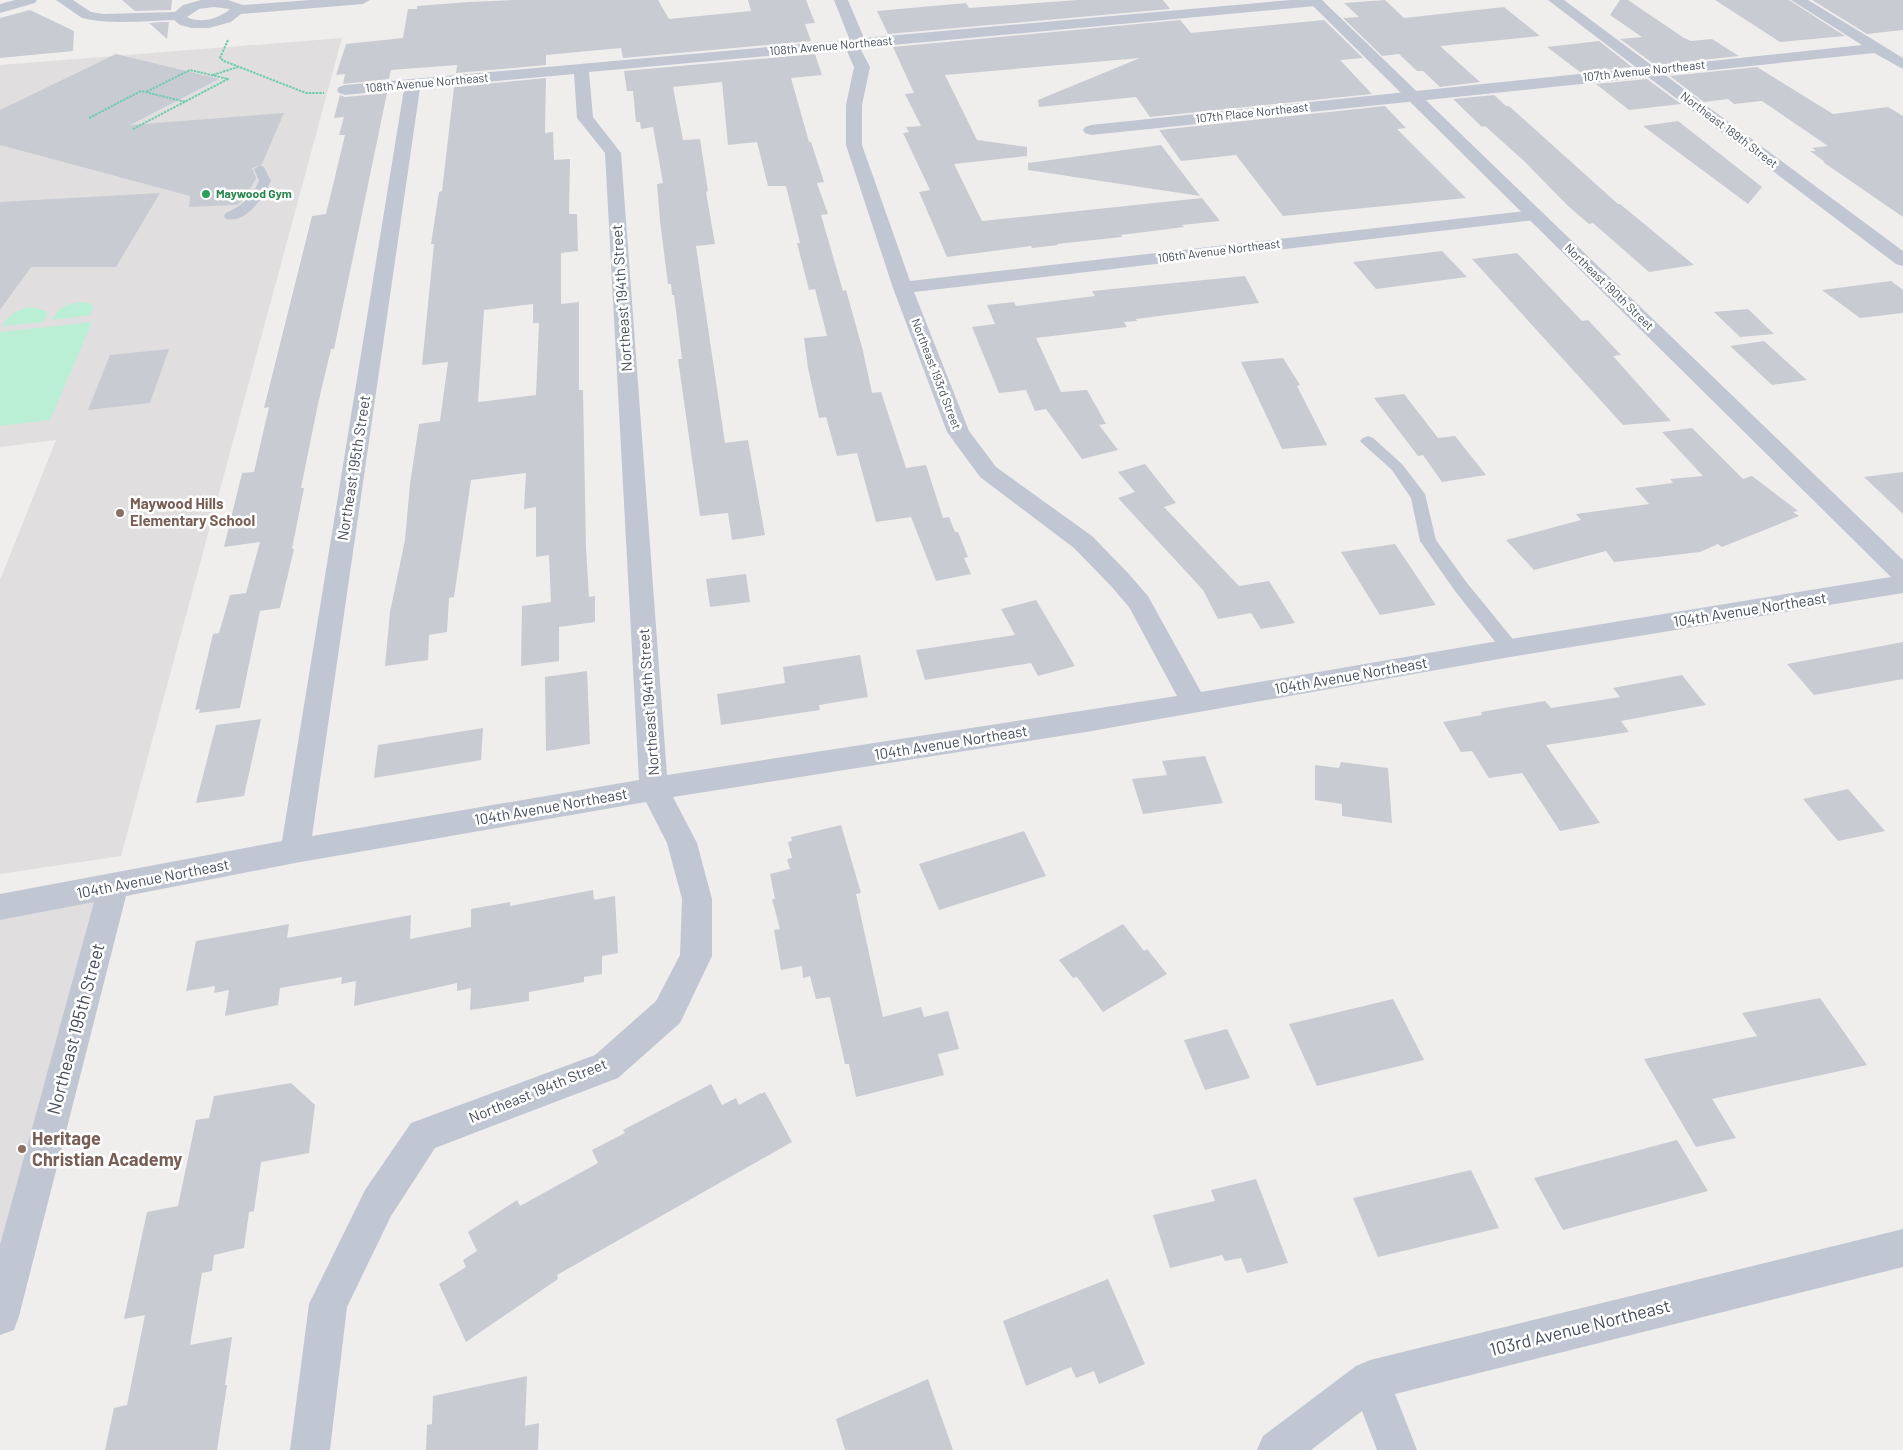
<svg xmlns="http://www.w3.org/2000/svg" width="1903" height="1450" font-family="Barlow,sans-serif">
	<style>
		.education { fill: #e1dedf }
		.green { fill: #baefd6 }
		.building { fill: #c9cbd3; fill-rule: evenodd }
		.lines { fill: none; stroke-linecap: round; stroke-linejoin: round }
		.path { stroke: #71cdae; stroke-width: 2; stroke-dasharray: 2.5 1; stroke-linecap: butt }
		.service { fill: #c0c7d3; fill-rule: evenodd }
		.minor { fill: #c0c7d3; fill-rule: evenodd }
		.tertiary { fill: #c0c7d3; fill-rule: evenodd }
		.leisure-dot { fill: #2e9e5b; stroke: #fff; stroke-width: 2 }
		.education-dot { fill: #8d6e63; stroke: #fff; stroke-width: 2 }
		.labels { text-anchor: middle; stroke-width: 5; stroke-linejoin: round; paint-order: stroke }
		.far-street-label { font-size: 12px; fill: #454d5b; stroke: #fff }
		.far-leisure-label { font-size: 12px; font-weight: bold; fill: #27864d; stroke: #fff; text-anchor: start }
		.street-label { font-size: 15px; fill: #454d5b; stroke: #fff }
		.education-label { font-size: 15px; font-weight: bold; fill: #785e54; stroke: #fff; text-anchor: start }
		.near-street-label { font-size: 18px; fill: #454d5b; stroke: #fff }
		.near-education-label { font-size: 18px; font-weight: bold; fill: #785e54; stroke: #fff; text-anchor: start }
	</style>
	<rect width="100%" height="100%" fill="#f0eded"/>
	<g class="education">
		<polygon points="342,38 121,856 0,874 0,580 56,440 0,447 0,65"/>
		<polygon points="113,887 0,1315 0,907"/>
	</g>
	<g class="green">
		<path d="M79,302L90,303L93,307L91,315L52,320C58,308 65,305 79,302Z"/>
		<path d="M30,307L45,310L47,315L44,322L2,326C8,315 17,310 30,307Z"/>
		<polygon points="92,322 50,420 0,426 0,332"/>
	</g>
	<g class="building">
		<polygon points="122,0 172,0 171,10 135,11"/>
		<polygon points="516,0 658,0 669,19 751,11 748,0 806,0 815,23 805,24 811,41 623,58 621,48 546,55 546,65 456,73 457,65 391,70 389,79 343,84 345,74 336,75 346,44 403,38 408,9 417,9 417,6 469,2"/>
		<polygon points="1078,0 1163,0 1170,9 888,34 877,11 966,3 969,8"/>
		<polygon points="1385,0 1404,18 1504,7 1540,36 1440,46 1480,82 1440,87 1423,71 1417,71 1399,54 1382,56 1343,18 1359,17 1344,3"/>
		<polygon points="1620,0 1628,0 1684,38 1691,41 1712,39 1739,56 1655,65 1620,39 1642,37 1610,15"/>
		<polygon points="1715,0 1789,0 1845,36 1780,42"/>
		<polygon points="1812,0 1903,0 1903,30 1867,34"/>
		<polygon points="30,10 74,31 73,51 0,58 0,18"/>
		<polygon points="1180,20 1191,33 1324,20 1363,58 1340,60 1372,94 1150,117 1136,97 1039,107 1038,100 1140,58 945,75 977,140 1027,147 1027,156 954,164 982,221 1202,198 1220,221 1182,225 1184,227 1121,235 1122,237 1057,244 1058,245 1032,248 1031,246 947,257 919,192 930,190 903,133 909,132 906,127 921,126 905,94 914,93 893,47"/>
		<polygon points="162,22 169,22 167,39 149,23"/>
		<polygon points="1599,41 1632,67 1580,72 1547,47"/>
		<polygon points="116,54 219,79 130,125 284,113 262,164 252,168 256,178 245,199 237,205 189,207 190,196 0,145 0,110"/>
		<polygon points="815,54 822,75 791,78 809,142 811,142 824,182 817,183 828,214 821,215 843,291 846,290 863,351 872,393 881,392 906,468 926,465 943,518 949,517 955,532 958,532 968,557 964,558 971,574 936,581 911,517 876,522 857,453 837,456 826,417 819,418 808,368 804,338 827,336 815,289 809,290 797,243 800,243 786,186 768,186 757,142 728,145 722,82 673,87 683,140 700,139 708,191 706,192 715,244 696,246 725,443 748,440 765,535 732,540 728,513 700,516 678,359 682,359 674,295 672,295 671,284 668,284 660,221 657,184 663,183 653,127 641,129 640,122 636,122 633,91 627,91 624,71"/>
		<polygon points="1757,67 1833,114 1888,107 1903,116 1903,217 1823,162 1825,162 1810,151 1816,151 1812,148 1828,146 1762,101 1734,104 1728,99 1704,102 1670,76"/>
		<path d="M546,78L545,133L553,132L554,160L570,159L569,214H577L578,251L561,253V304L579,302V390H583L586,548L589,597L595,596V622L559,627V661L521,666L522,606L551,602L549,555L536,557V507L524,509L526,473L471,480L454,597L449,598L447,632L429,635L428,660L385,666L390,612L405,540L410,484L419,424L440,421L448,362L422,365L434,244H431L439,192L442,191L454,87ZM533,304V323H539L536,395L478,402L484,310Z"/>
		<polygon points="1647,79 1681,104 1629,110 1596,84"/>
		<polygon points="387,93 334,349 331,349 318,404 301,488 304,488 292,549 294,549 280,608 260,611 240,708 199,713 200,709 195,710 213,634 219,633 230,595 246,593 260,542 224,547 242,473 254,472 269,407 264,408 312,216 326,214 345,135 339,135 344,117 334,118 340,95 345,97"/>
		<polygon points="1494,95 1506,106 1509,106 1618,204 1620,204 1694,265 1649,272 1593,223 1589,224 1567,205 1524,161 1485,126 1482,127 1453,99"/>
		<polygon points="1385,106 1406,128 1397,129 1466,198 1283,216 1236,155 1181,161 1159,130"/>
		<polygon points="1678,121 1762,187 1748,204 1643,126"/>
		<polygon points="1161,145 1200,196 1028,170 1028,163"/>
		<polygon points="160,193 116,267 31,267 0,310 0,202"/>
		<polygon points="1442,251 1467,277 1376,289 1353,262"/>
		<polygon points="1517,253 1582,321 1588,320 1621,355 1613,356 1671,421 1623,425 1472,259"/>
		<polygon points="1245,276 1259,303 1136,319 1137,321 1124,322 1127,327 1036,338 1061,392 1087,390 1106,424 1099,425 1118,450 1082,459 1046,409 1035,411 1026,390 999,393 972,327 995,324 987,305 1014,302 1016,306 1095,296 1092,291"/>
		<polygon points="1891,281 1903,290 1903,313 1860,318 1822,290"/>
		<polygon points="1748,309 1774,334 1740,337 1714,312"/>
		<polygon points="1764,341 1807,380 1772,385 1730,346"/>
		<polygon points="169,349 150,403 88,410 110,355"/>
		<polygon points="1283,358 1300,385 1297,386 1327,445 1282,449 1241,362"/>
		<polygon points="1404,394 1438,438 1455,436 1486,475 1442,482 1423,455 1418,456 1374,398"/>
		<polygon points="1692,428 1743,479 1752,476 1798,511 1793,512 1799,516 1722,547 1718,544 1700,552 1614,562 1606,551 1534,570 1506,540 1581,520 1576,514 1649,504 1635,488 1673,483 1670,479 1703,476 1662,432"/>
		<polygon points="1145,464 1176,503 1164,507 1239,586 1269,581 1295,623 1261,629 1251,613 1218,619 1203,590 1118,498 1135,492 1118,472"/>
		<polygon points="1903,472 1903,514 1864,477"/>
		<polygon points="1395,544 1436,605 1380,615 1341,552"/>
		<polygon points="746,574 750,602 710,607 706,579"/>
		<polygon points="1036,600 1075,666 1038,676 1031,663 925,680 916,650 1015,635 1001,609"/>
		<polygon points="1903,642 1903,679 1814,695 1787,664"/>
		<polygon points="860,655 868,697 819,705 820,710 721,725 717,694 785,683 783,667"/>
		<polygon points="587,671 590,744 546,751 545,677"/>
		<polygon points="1682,675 1706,705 1621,721 1629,732 1546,745 1600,823 1560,831 1522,773 1489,778 1472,751 1461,752 1443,722 1482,715 1481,712 1545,701 1551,708 1620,697 1613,688"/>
		<polygon points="261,719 244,796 196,803 216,725"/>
		<polygon points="483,728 481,760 374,778 378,745"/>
		<polygon points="1205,756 1223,803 1143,814 1132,779 1167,775 1162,761"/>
		<polygon points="1341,762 1388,768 1392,823 1342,816 1342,804 1315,800 1315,765 1339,768"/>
		<polygon points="1848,789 1885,831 1838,841 1803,799"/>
		<polygon points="841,825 861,893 856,894 883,1017 921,1007 924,1017 948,1011 959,1049 938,1054 944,1075 856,1097 849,1064 845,1064 830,997 816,999 810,976 803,978 802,966 781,970 774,930 780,929 772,899 775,899 770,874 790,869 787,859 792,858 788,842 792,841 791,837"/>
		<polygon points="1024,831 1046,876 939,910 919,864"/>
		<polygon points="593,890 594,900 615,896 618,953 602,956 602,974 584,977 584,982 529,992 529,1001 470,1010 471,988 457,991 457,983 354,1006 356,981 341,984 342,977 280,988 278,1005 225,1016 229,990 214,993 215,986 186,991 196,941 289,924 287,938 411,915 410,939 471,927 471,909 510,902 510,906"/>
		<polygon points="1123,924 1144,951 1147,949 1167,974 1103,1012 1077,977 1073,978 1059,960"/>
		<polygon points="1820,998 1867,1065 1712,1099 1736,1138 1696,1147 1644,1059 1757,1036 1742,1013"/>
		<polygon points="1393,999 1424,1060 1317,1086 1289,1024"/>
		<polygon points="1227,1029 1250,1078 1205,1090 1184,1040"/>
		<polygon points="291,1083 315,1105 309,1153 261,1162 254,1211 249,1212 244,1248 214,1255 212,1271 202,1273 190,1345 232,1337 225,1385 227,1385 217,1450 105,1450 114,1408 127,1405 145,1315 124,1319 147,1212 178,1206 196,1120 209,1118 214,1096"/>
		<polygon points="711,1084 722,1105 736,1098 739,1105 761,1093 761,1094 765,1092 792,1142 557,1275 558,1279 466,1342 439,1284 466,1267 463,1260 477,1251 468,1232 517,1200 520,1206 598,1163 592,1150 625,1133 623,1130"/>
		<polygon points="1677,1140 1708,1191 1563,1230 1534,1178"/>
		<polygon points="1471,1170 1499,1228 1378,1257 1353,1198"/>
		<polygon points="1256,1179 1288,1263 1247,1273 1241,1258 1225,1261 1222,1255 1170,1268 1153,1215 1215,1201 1211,1190"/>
		<polygon points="1108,1279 1145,1364 1099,1384 1094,1371 1076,1378 1071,1367 1026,1386 1003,1321"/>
		<polygon points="527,1376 525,1426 539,1423 538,1450 426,1450 427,1425 432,1424 433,1396"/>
		<polygon points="928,1379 953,1450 845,1450 836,1419"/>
	</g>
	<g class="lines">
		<g class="path">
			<polyline points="228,40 220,58 224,61 306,93 324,93"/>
			<polyline points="213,75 238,67"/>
			<polyline points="89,118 141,91 186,102"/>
			<polyline points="133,129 228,79 190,70 146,92"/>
		</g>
		<g class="service">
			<path d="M260,165L264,167L271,181C264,197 246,224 226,219L224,216L226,213C242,206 252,197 259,181L254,169Z"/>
			<polygon points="1368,436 1373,438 1402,464 1425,494 1436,540 1467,583 1516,643 1519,648 1516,653 1510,654 1504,653 1455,591 1420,541 1411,498 1392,470 1363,444 1360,441 1363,438"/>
		</g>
		<g class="minor">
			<polygon points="15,0 37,0 35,3 0,13 0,4"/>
			<path d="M56,0H73L91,12L103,14L175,12L183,5L201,0H228L243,5L310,0H370L363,4L241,14L231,22L209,28H192L180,25L174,20C143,21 112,25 82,18ZM214,7L230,9C219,19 200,24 187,17L199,9Z"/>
			<path d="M834,0H848L864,38L1291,0H1322L1323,2L1316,6L860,48L870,67L862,105V145L910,281L1534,210L1540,211L1543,215L1540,219L1534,220L914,292L969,431L996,467L1092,536L1128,573L1148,596L1201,692L1510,639L1903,575V593L1510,657L1086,732L673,797L697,843L712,899V956L680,1023L618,1078L435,1148L391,1216L347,1307L330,1450H290L309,1304L365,1190L411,1123L595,1055L656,1001L680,955L682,899L667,843L646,802L295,863L126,896L19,1316L14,1330L0,1335V1245L94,902L0,920V894L282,841L404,89L345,95L339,93L337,90L339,87L345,85L847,40L849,38ZM846,49L854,67L846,105V145L893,288L947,432L980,477L1074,548L1110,585L1129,607L1177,696L667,775L621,153L593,117L589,72ZM574,74L577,118L605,153L639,780L312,836L420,88Z"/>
			<polygon points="1548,0 1564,0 1654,67 1862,45 1791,0 1808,0 1903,58 1903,69 1874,53 1665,75 1903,251 1903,266 1896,264 1648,77 1091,135 1085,133 1083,130 1085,127 1091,125 1637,68"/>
			<polygon points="1903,1229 1903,1267 1395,1394 1417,1450 1377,1450 1362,1411 1311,1450 1257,1450 1263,1436 1356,1366 1370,1360"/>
		</g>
		<polygon class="tertiary" points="1307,0 1322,0 1903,560 1903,582 1894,580"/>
	</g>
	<circle class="leisure-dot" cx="206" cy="194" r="5"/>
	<g class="education-dot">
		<circle cx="120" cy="513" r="5"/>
		<circle cx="22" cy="1149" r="5"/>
	</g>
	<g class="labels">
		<g class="far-street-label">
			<text transform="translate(831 46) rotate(-5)" y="4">108th Avenue Northeast</text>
			<text transform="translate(1644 71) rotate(-6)" y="4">107th Avenue Northeast</text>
			<text transform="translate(427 83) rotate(-5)" y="4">108th Avenue Northeast</text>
			<text transform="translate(1252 113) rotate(-6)" y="4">107th Place Northeast</text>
			<text transform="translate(1729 130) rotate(37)" y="4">Northeast 189th Street</text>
			<text transform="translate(1219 251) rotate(-7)" y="4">106th Avenue Northeast</text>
			<text transform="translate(1609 287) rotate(44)" y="4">Northeast 190th Street</text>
			<text transform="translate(936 374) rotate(69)" y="4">Northeast 193rd Street</text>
		</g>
		<g class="far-leisure-label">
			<text x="216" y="198">Maywood Gym</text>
		</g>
		<g class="street-label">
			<text transform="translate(622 298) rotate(-94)" y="5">Northeast 194th Street</text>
			<text transform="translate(354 468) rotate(-81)" y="5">Northeast 195th Street</text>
			<text transform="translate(1750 610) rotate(-9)" y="5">104th Avenue Northeast</text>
			<text transform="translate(1351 676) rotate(-10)" y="5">104th Avenue Northeast</text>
			<text transform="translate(649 702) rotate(-94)" y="5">Northeast 194th Street</text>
			<text transform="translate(951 743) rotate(-9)" y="5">104th Avenue Northeast</text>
			<text transform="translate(551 807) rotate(-10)" y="5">104th Avenue Northeast</text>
			<text transform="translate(153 879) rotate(-11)" y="5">104th Avenue Northeast</text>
			<text transform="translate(538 1091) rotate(-22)" y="5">Northeast 194th Street</text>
		</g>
		<g class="education-label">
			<text x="130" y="509">Maywood Hills<tspan x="130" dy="17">Elementary School</tspan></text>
		</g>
		<g class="near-street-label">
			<text transform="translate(76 1029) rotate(-75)" y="6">Northeast 195th Street</text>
			<text transform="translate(1580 1328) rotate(-14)" y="6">103rd Avenue Northeast</text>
		</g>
		<g class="near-education-label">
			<text x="32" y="1145">Heritage<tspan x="32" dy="21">Christian Academy</tspan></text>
		</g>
	</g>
</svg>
